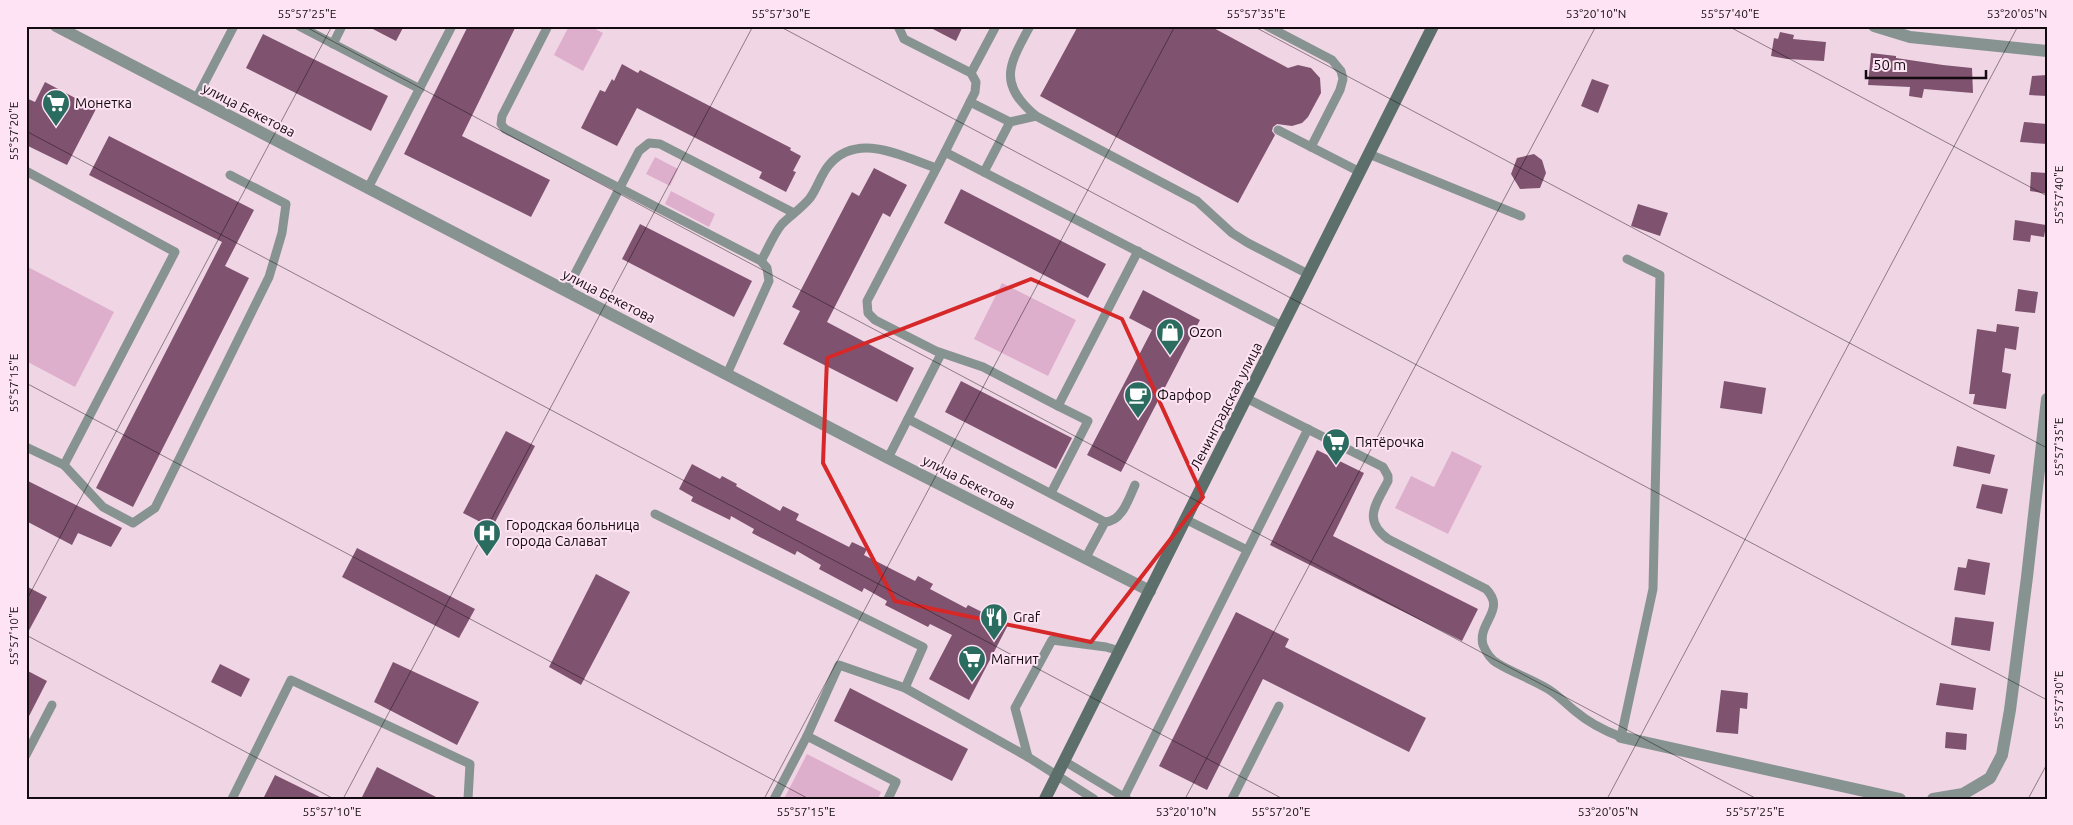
<svg xmlns="http://www.w3.org/2000/svg" width="2073" height="825" font-family="Ubuntu,sans-serif">
	<style>
		.green { fill: #deafcc }
		.building { fill: #7f536f }
		.lines { fill: none; stroke-linecap: round; stroke-linejoin: round }
		.lane { stroke: #879390; stroke-width: 9 }
		.street { stroke: #879390; stroke-width: 12 }
		.secondary { stroke: #5d6f6a; stroke-width: 12 }
		.marked { fill: none; stroke: #d62828; stroke-width: 4; stroke-linejoin: round }
		.ticks { fill: none; stroke: #130b10; stroke-width: 1; stroke-opacity: 0.45 }
		.labels { text-anchor: middle; stroke-width: 4; stroke-linejoin: round; paint-order: stroke }
		.poi-label { font-size: 14px; fill: #130b10; stroke: #fde3f3; text-anchor: start }
		.street-label { font-size: 14px; fill: #130b10; stroke: #fde3f3 }
		.neatline { fill: none; stroke: #130b10; stroke-width: 2 }
		.ticks-label { font-size: 12px; text-anchor: middle; fill: #130b10 }
	</style>
	<rect width="100%" height="100%" fill="#f0d6e5"/>
	<g class="green">
		<polygon points="569,26 590,26 603,33 583,71 554,55"/>
		<polygon points="655,157 678,169 670,186 646,174"/>
		<polygon points="671,191 715,214 709,227 665,204"/>
		<polygon points="26,266 114,312 75,387 26,361"/>
		<polygon points="1002,283 1076,320 1048,376 974,339"/>
		<polygon points="1452,451 1482,466 1448,534 1395,508 1411,476 1434,487"/>
		<polygon points="807,754 881,792 878,799 784,799"/>
	</g>
	<g class="building">
		<polygon points="367,26 404,26 396,41"/>
		<polygon points="468,26 516,26 462,136 550,180 531,217 404,154"/>
		<polygon points="927,26 963,26 956,41"/>
		<polygon points="1078,26 1210,26 1288,68 1298,65 1311,68 1320,78 1321,93 1308,117 1302,123 1292,126 1277,124 1273,127 1272,131 1275,135 1238,203 1040,96"/>
		<polygon points="1780,32 1794,35 1793,39 1826,42 1824,61 1787,59 1771,56 1774,38 1778,39"/>
		<polygon points="263,34 388,96 371,131 246,68"/>
		<polygon points="1871,53 1896,56 1896,58 1943,65 1972,68 1973,93 1924,89 1922,98 1909,96 1910,87 1868,85"/>
		<polygon points="622,64 638,73 640,70 791,148 790,150 801,156 793,171 796,172 786,192 759,178 762,172 637,108 617,146 581,128 600,90 605,92 612,79 614,81"/>
		<polygon points="2047,75 2047,96 2029,95 2032,76"/>
		<polygon points="1592,79 1609,85 1598,113 1581,106"/>
		<polygon points="45,82 96,109 67,165 26,145 26,98 35,102"/>
		<polygon points="2024,122 2047,124 2047,144 2020,142"/>
		<polygon points="109,136 254,210 225,266 249,278 133,507 96,488 222,242 89,175"/>
		<polygon points="1534,154 1542,160 1546,173 1540,188 1520,189 1511,174 1517,158"/>
		<polygon points="874,168 907,185 890,217 883,213 827,322 914,368 897,402 783,344 800,311 792,307 852,192 859,196"/>
		<polygon points="2031,172 2047,173 2047,194 2030,191"/>
		<polygon points="961,189 1106,264 1088,298 944,223"/>
		<polygon points="1638,204 1668,213 1660,236 1631,226"/>
		<polygon points="2015,220 2046,225 2044,237 2031,235 2030,242 2013,240"/>
		<polygon points="640,224 752,281 734,317 622,259"/>
		<polygon points="2018,289 2038,292 2035,313 2015,311"/>
		<polygon points="1143,290 1200,320 1121,472 1087,455 1152,330 1129,318"/>
		<polygon points="1997,324 2019,327 2016,350 2005,348 2002,372 2011,374 2006,409 1973,404 1975,394 1969,394 1977,329 1996,332"/>
		<polygon points="961,381 1072,438 1056,469 945,412"/>
		<polygon points="1724,381 1766,388 1762,414 1720,408"/>
		<polygon points="506,431 535,446 492,528 463,513"/>
		<polygon points="1957,446 1995,455 1990,474 1953,466"/>
		<polygon points="1317,450 1364,473 1333,536 1478,609 1462,641 1270,545"/>
		<polygon points="692,464 720,479 722,476 737,484 736,486 780,511 783,506 799,514 796,520 849,547 852,542 867,549 864,555 915,581 918,576 933,584 930,589 966,608 968,605 1008,625 969,700 929,679 952,635 930,624 928,627 885,605 887,601 864,588 862,592 819,569 821,565 797,551 795,555 752,533 754,529 731,516 730,520 691,501 693,497 679,489"/>
		<polygon points="26,480 122,528 111,547 78,533 72,545 26,521"/>
		<polygon points="1982,484 2008,489 2002,514 1976,508"/>
		<polygon points="357,548 475,609 459,638 342,577"/>
		<polygon points="1968,559 1990,563 1985,595 1954,590 1958,567 1966,568"/>
		<polygon points="596,574 630,592 581,685 549,667"/>
		<polygon points="26,586 47,597 26,636"/>
		<polygon points="1236,612 1289,639 1285,647 1426,718 1409,752 1263,679 1207,790 1159,766"/>
		<polygon points="1955,617 1994,622 1990,651 1951,645"/>
		<polygon points="393,662 479,702 457,745 374,702"/>
		<polygon points="220,664 250,679 241,697 211,682"/>
		<polygon points="26,670 47,681 26,722"/>
		<polygon points="1940,683 1976,688 1973,710 1936,705"/>
		<polygon points="850,688 968,749 952,781 834,721"/>
		<polygon points="1721,690 1748,693 1747,709 1740,708 1738,734 1716,732"/>
		<polygon points="1946,732 1967,734 1966,750 1945,748"/>
		<polygon points="377,767 440,799 361,799"/>
		<polygon points="275,775 324,799 263,799"/>
	</g>
	<g class="lines">
		<g class="lane">
			<polyline points="299,26 420,89"/>
			<polyline points="548,26 502,116 501,124 505,129 761,261 767,268 769,281 727,374"/>
			<polyline points="898,26 904,39 971,73 976,82 975,92 945,152"/>
			<path d="M1030,26C1009,65 997,83 1036,116L1197,201L1232,233L1248,243L1308,274"/>
			<polyline points="1267,26 1332,60 1341,71 1343,79 1340,90 1311,147"/>
			<polyline points="333,44 342,26"/>
			<polyline points="971,73 996,26"/>
			<polyline points="196,99 234,26"/>
			<polyline points="970,102 1010,122 984,172"/>
			<polyline points="1010,122 1036,116"/>
			<polyline points="1278,130 1360,172"/>
			<polyline points="1369,154 1521,216"/>
			<polyline points="26,171 175,252 64,465 26,447"/>
			<polyline points="368,188 452,26"/>
			<path d="M761,261C768,249 773,235 782,224C791,215 802,208 810,198C818,187 821,174 829,165C858,131 903,157 936,168"/>
			<polyline points="566,291 639,151 649,143 660,144 794,213"/>
			<path d="M1246,398L1383,467L1388,476V481C1376,504 1362,520 1388,539L1486,589C1507,610 1477,623 1483,645C1486,652 1490,659 1497,663C1513,673 1532,679 1548,689C1558,695 1566,704 1575,711C1588,722 1605,731 1621,737L1653,589L1660,275L1627,259"/>
			<polyline points="1058,406 983,367 936,351 875,320 868,313 867,301 945,152 1282,326"/>
			<polyline points="908,419 1105,522"/>
			<polyline points="888,458 941,354"/>
			<polyline points="64,465 103,507 133,523 155,508 269,277 282,233 286,204 230,175"/>
			<polyline points="1051,493 1088,421 1058,406 1138,251"/>
			<polyline points="655,514 923,647 905,688"/>
			<polyline points="1185,519 1247,550"/>
			<path d="M1085,559L1105,522C1122,522 1129,498 1135,485"/>
			<polyline points="807,736 839,665 905,688 1028,757 1094,799"/>
			<polyline points="26,755 52,705"/>
			<polyline points="1028,757 1015,708 1052,640 1106,647 1120,651"/>
			<polyline points="1064,761 1127,799"/>
			<polyline points="232,799 291,680 470,764 468,799"/>
			<polyline points="774,799 807,736 896,782 888,799"/>
			<polyline points="1123,799 1308,429"/>
			<polyline points="1232,799 1279,706"/>
		</g>
		<g class="street">
			<polyline points="56,26 888,458 1150,591"/>
			<polyline points="1874,26 1910,37 2047,51"/>
			<polyline points="1621,737 1900,799"/>
			<polyline points="1933,799 1963,794 1980,784 1990,778 2002,755 2010,710 2027,577 2047,399"/>
		</g>
		<polyline class="secondary" points="1045,799 1433,26"/>
	</g>
	<path class="marked" d="M1031,279L1122,319L1203,497L1091,642L895,601L823,463L827,358Z"/>
	<path class="ticks" d="M304,26L1757,799M779,26L2047,700M1253,26L2047,448M1728,26L2047,196M26,131L1283,799M26,383L809,799M26,601L332,26M26,635L334,799M343,799L753,26M764,799L1175,26M1185,799L1596,26M1607,799L2018,26M2028,799L2047,764"/>
	<defs>
		<g id="supermarket-pin" transform="scale(1.4375)"><path d="M0 17L-7.5 6A9.5 9.5 0 1 1 7.5 6Z" fill="#2a6d60" stroke="#fde3f3"/><path d="M-6-5.5h2.5l.6 2H6L4.5 2H-2.5L-4.4-4H-6ZM-1.5 3.2a1.3 1.3 0 1 0 .1 0ZM3 3.2a1.3 1.3 0 1 0 .1 0Z" fill="#fff"/></g>
		<g id="shop-pin" transform="scale(1.4375)"><path d="M0 17L-7.5 6A9.5 9.5 0 1 1 7.5 6Z" fill="#2a6d60" stroke="#fde3f3"/><path d="M-5-2.5h2.3a2.7 3.5 0 0 1 5.4 0H5L5.5 6h-11ZM-1.5-2.5h3a1.5 2.3 0 0 0-3 0Z" fill="#fff"/></g>
		<g id="cafe-pin" transform="scale(1.4375)"><path d="M0 17L-7.5 6A9.5 9.5 0 1 1 7.5 6Z" fill="#2a6d60" stroke="#fde3f3"/><path d="M-5.5-4.5H6V0H3Q3 3.5 0 3.5H-2.5Q-5.5 3.5-5.5 0ZM3-3.2v2h1.7v-2ZM-6 4.5H4V6H-6Z" fill="#fff"/></g>
		<g id="hospital-pin" transform="scale(1.4375)"><path d="M0 17L-7.5 6A9.5 9.5 0 1 1 7.5 6Z" fill="#2a6d60" stroke="#fde3f3"/><path d="M-5-5h3v3.5h4V-5h3V5h-3V1.5h-4V5h-3Z" fill="#fff"/></g>
		<g id="restaurant-pin" transform="scale(1.4375)"><path d="M0 17L-7.5 6A9.5 9.5 0 1 1 7.5 6Z" fill="#2a6d60" stroke="#fde3f3"/><path d="M-5-6h1v4h1v-4h1v4h1v-4h1v5L-1.5 .5V6h-2V.5L-5-1ZM5-6V6H3V1.5H1.5Q1.5-4 5-6Z" fill="#fff"/></g>
	</defs>
	<g fill-rule="evenodd">
		<use href="#supermarket-pin" x="56" y="103"/>
		<use href="#shop-pin" x="1170" y="332"/>
		<use href="#cafe-pin" x="1138" y="395"/>
		<use href="#supermarket-pin" x="1336" y="442"/>
		<use href="#hospital-pin" x="487" y="533"/>
		<use href="#restaurant-pin" x="994" y="617"/>
		<use href="#supermarket-pin" x="972" y="659"/>
	</g>
	<g class="labels">
		<g class="poi-label">
			<text x="75" y="108">Монетка</text>
			<text x="1189" y="337">Ozon</text>
			<text x="1157" y="400">Фарфор</text>
			<text x="1355" y="447">Пятёрочка</text>
			<text x="506" y="530">Городская больница<tspan x="506" dy="16">города Салават</tspan></text>
			<text x="1013" y="622">Graf</text>
			<text x="991" y="664">Магнит</text>
		</g>
		<g class="street-label">
			<text transform="translate(249 110) rotate(27)" y="5">улица Бекетова</text>
			<text transform="translate(609 296) rotate(27)" y="5">улица Бекетова</text>
			<text transform="translate(1226 406) rotate(-63)" y="5">Ленинградская улица</text>
			<text transform="translate(969 482) rotate(27)" y="5">улица Бекетова</text>
		</g>
	</g>
	<rect width="2073" height="825" fill="none" stroke="#fde3f3" stroke-width="55"/>
	<path d="M1866 70v8h120v-8" fill="none" stroke="#130b10" stroke-width="2.5"/>
	<text x="1873" y="70" font-size="15" fill="#130b10" stroke="#fde3f3" stroke-width="4" paint-order="stroke">50 m</text>
	<rect x="28" y="28" width="2018" height="770" class="neatline"/>
	<g class="ticks-label">
		<text x="307" y="18">55°57'25"E</text>
		<text x="781" y="18">55°57'30"E</text>
		<text x="1256" y="18">55°57'35"E</text>
		<text x="1596" y="18">53°20'10"N</text>
		<text x="1730" y="18">55°57'40"E</text>
		<text x="2017" y="18">53°20'05"N</text>
		<text transform="translate(14 131) rotate(-90)" y="4">55°57'20"E</text>
		<text transform="translate(2059 195) rotate(-90)" y="4">55°57'40"E</text>
		<text transform="translate(14 383) rotate(-90)" y="4">55°57'15"E</text>
		<text transform="translate(2059 447) rotate(-90)" y="4">55°57'35"E</text>
		<text transform="translate(14 636) rotate(-90)" y="4">55°57'10"E</text>
		<text transform="translate(2059 700) rotate(-90)" y="4">55°57'30"E</text>
		<text x="332" y="816">55°57'10"E</text>
		<text x="806" y="816">55°57'15"E</text>
		<text x="1186" y="816">53°20'10"N</text>
		<text x="1281" y="816">55°57'20"E</text>
		<text x="1608" y="816">53°20'05"N</text>
		<text x="1755" y="816">55°57'25"E</text>
	</g>
</svg>
